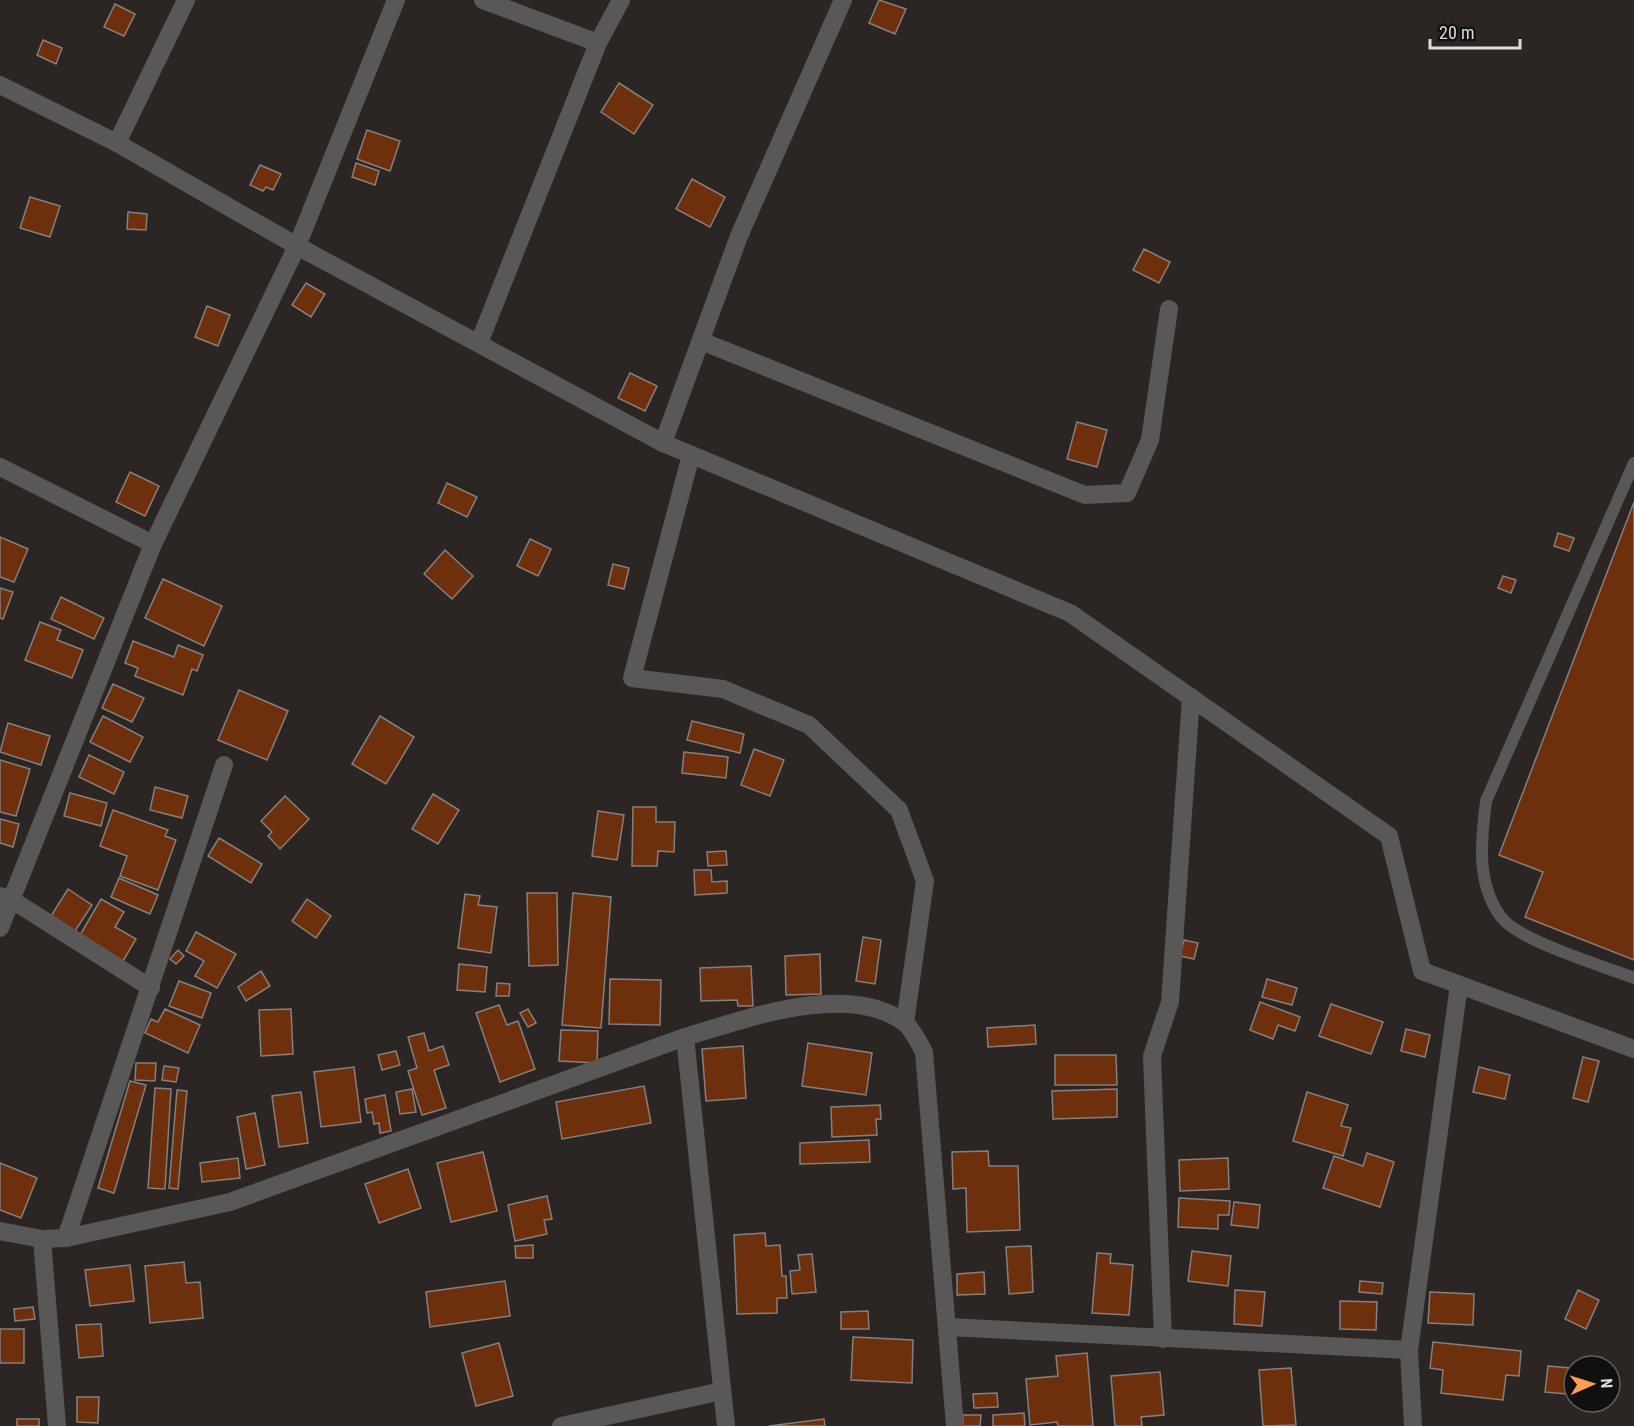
<svg xmlns="http://www.w3.org/2000/svg" width="1634" height="1426" font-family="'Roboto Condensed',sans-serif">
	<style>
		.building { fill: #6e2f0c; stroke: #85807d; stroke-width: 1.5 }
		.lines { fill: none; stroke-linecap: round; stroke-linejoin: round }
		.lane { stroke: #595856; stroke-width: 12 }
		.street { stroke: #595856; stroke-width: 18 }
	</style>
	<rect width="100%" height="100%" fill="#2b2624"/>
	<g class="building">
		<polygon points="879,0 906,9 895,34 869,23"/>
		<polygon points="115,4 135,14 124,36 104,27"/>
		<polygon points="43,40 62,48 56,64 37,55"/>
		<polygon points="619,83 653,105 634,134 601,112"/>
		<polygon points="367,130 400,141 390,171 357,159"/>
		<polygon points="356,163 379,171 375,185 352,177"/>
		<polygon points="260,165 281,174 273,190 266,187 263,191 250,185"/>
		<polygon points="692,179 725,197 710,227 676,209"/>
		<polygon points="30,197 60,206 50,237 20,228"/>
		<polygon points="128,212 147,214 146,230 127,229"/>
		<polygon points="1144,249 1170,262 1159,283 1133,270"/>
		<polygon points="306,283 325,294 311,317 292,305"/>
		<polygon points="207,306 230,315 218,346 195,337"/>
		<polygon points="630,373 657,386 645,411 618,398"/>
		<polygon points="1077,422 1107,430 1097,467 1067,459"/>
		<polygon points="130,472 159,486 145,516 116,502"/>
		<polygon points="447,483 477,497 467,517 438,503"/>
		<polygon points="1634,502 1634,960 1525,917 1543,872 1499,855"/>
		<polygon points="1558,533 1574,538 1569,551 1554,546"/>
		<polygon points="0,537 28,549 14,582 0,577"/>
		<polygon points="530,539 551,549 538,576 517,566"/>
		<polygon points="445,550 473,576 452,599 424,574"/>
		<polygon points="613,564 629,568 624,589 608,585"/>
		<polygon points="1503,576 1516,580 1511,593 1498,588"/>
		<polygon points="163,579 222,606 204,646 145,618"/>
		<polygon points="0,588 13,592 3,619 0,618"/>
		<polygon points="61,597 104,618 94,639 51,619"/>
		<polygon points="40,622 61,630 57,640 83,650 72,678 25,660"/>
		<polygon points="133,641 174,657 178,645 203,655 197,671 192,669 183,695 135,676 138,668 125,663"/>
		<polygon points="113,684 144,698 132,722 102,708"/>
		<polygon points="239,690 288,711 267,760 218,740"/>
		<polygon points="103,716 143,737 130,762 90,742"/>
		<polygon points="380,716 414,737 386,784 352,764"/>
		<polygon points="692,721 744,734 740,753 687,740"/>
		<polygon points="8,723 50,736 41,765 0,752"/>
		<polygon points="754,749 784,760 770,796 741,785"/>
		<polygon points="684,752 728,757 726,778 682,773"/>
		<polygon points="89,755 124,772 114,794 79,777"/>
		<polygon points="0,760 30,769 16,816 0,812"/>
		<polygon points="155,787 188,796 182,818 150,810"/>
		<polygon points="70,793 107,803 101,826 64,816"/>
		<polygon points="433,794 459,810 438,844 412,829"/>
		<polygon points="285,796 309,819 280,849 268,836 272,832 261,821"/>
		<polygon points="633,807 656,807 656,822 675,822 674,852 658,851 657,866 632,866"/>
		<polygon points="113,810 168,830 165,836 176,840 158,890 120,876 127,856 100,846"/>
		<polygon points="598,811 624,815 617,860 592,856"/>
		<polygon points="0,819 19,824 13,847 0,843"/>
		<polygon points="219,838 262,864 251,883 208,856"/>
		<polygon points="726,851 727,865 708,866 707,852"/>
		<polygon points="694,870 711,870 712,882 727,881 727,893 695,895"/>
		<polygon points="119,878 158,895 150,914 111,897"/>
		<polygon points="68,889 92,905 75,931 51,916"/>
		<polygon points="527,893 557,893 558,965 529,966"/>
		<polygon points="573,893 611,897 601,1028 562,1025"/>
		<polygon points="465,894 480,896 478,905 497,907 491,953 458,948"/>
		<polygon points="101,899 124,912 115,927 136,939 123,961 80,935"/>
		<polygon points="307,899 331,916 316,938 292,921"/>
		<polygon points="196,932 236,954 217,988 195,976 204,961 186,951"/>
		<polygon points="863,937 881,940 875,984 856,981"/>
		<polygon points="1184,940 1198,943 1194,959 1180,956"/>
		<polygon points="178,950 184,956 176,964 170,959"/>
		<polygon points="820,954 821,994 786,995 785,956"/>
		<polygon points="459,964 487,967 485,992 457,990"/>
		<polygon points="751,966 753,1006 738,1006 737,1000 701,1001 700,968"/>
		<polygon points="261,971 270,986 246,1001 238,987"/>
		<polygon points="610,979 661,980 660,1025 609,1024"/>
		<polygon points="1267,979 1297,988 1292,1005 1262,997"/>
		<polygon points="179,981 211,993 202,1018 169,1006"/>
		<polygon points="497,983 510,984 509,996 496,996"/>
		<polygon points="1260,1002 1300,1017 1295,1031 1278,1025 1273,1039 1250,1030"/>
		<polygon points="1331,1004 1383,1022 1371,1054 1319,1036"/>
		<polygon points="499,1005 507,1025 518,1021 535,1069 500,1082 476,1013"/>
		<polygon points="165,1009 200,1025 188,1053 145,1033 151,1019 158,1022"/>
		<polygon points="291,1009 293,1054 261,1056 259,1010"/>
		<polygon points="528,1009 536,1023 528,1027 520,1013"/>
		<polygon points="1035,1025 1036,1044 988,1047 987,1028"/>
		<polygon points="1406,1029 1430,1035 1425,1057 1401,1051"/>
		<polygon points="561,1030 598,1031 597,1063 559,1061"/>
		<polygon points="424,1033 429,1051 443,1046 449,1065 434,1070 446,1108 422,1115 408,1071 417,1068 408,1037"/>
		<polygon points="808,1043 872,1053 866,1095 802,1086"/>
		<polygon points="743,1046 746,1098 706,1101 702,1049"/>
		<polygon points="396,1051 400,1065 382,1070 378,1055"/>
		<polygon points="1055,1055 1116,1055 1117,1085 1055,1085"/>
		<polygon points="1583,1057 1599,1061 1588,1102 1573,1098"/>
		<polygon points="136,1063 156,1063 155,1081 135,1080"/>
		<polygon points="164,1066 179,1068 176,1082 162,1080"/>
		<polygon points="354,1067 361,1122 321,1127 314,1072"/>
		<polygon points="1479,1067 1510,1075 1505,1099 1473,1092"/>
		<polygon points="130,1081 146,1085 114,1193 98,1188"/>
		<polygon points="644,1086 651,1123 562,1139 556,1102"/>
		<polygon points="155,1088 171,1089 165,1189 148,1188"/>
		<polygon points="412,1089 416,1112 400,1114 396,1092"/>
		<polygon points="1117,1089 1117,1117 1053,1119 1052,1091"/>
		<polygon points="177,1090 187,1091 178,1189 169,1188"/>
		<polygon points="301,1092 308,1143 279,1147 272,1096"/>
		<polygon points="1307,1092 1348,1105 1341,1126 1351,1128 1343,1156 1293,1141"/>
		<polygon points="385,1095 391,1131 380,1133 379,1123 374,1124 372,1112 367,1113 365,1099"/>
		<polygon points="880,1105 881,1119 876,1119 877,1135 832,1137 831,1107"/>
		<polygon points="255,1113 265,1165 246,1169 237,1117"/>
		<polygon points="869,1140 870,1162 800,1164 800,1143"/>
		<polygon points="988,1151 989,1166 1018,1166 1020,1230 967,1232 966,1188 953,1189 952,1152"/>
		<polygon points="483,1152 497,1211 451,1222 437,1163"/>
		<polygon points="1367,1153 1394,1162 1380,1207 1323,1188 1334,1156 1363,1166"/>
		<polygon points="238,1158 240,1178 202,1182 200,1163"/>
		<polygon points="1228,1158 1229,1189 1180,1191 1179,1160"/>
		<polygon points="0,1163 37,1178 21,1218 0,1210"/>
		<polygon points="408,1169 421,1208 379,1223 365,1184"/>
		<polygon points="547,1196 552,1219 544,1220 547,1234 515,1241 508,1205"/>
		<polygon points="1179,1198 1230,1201 1229,1215 1218,1215 1218,1229 1178,1227"/>
		<polygon points="1234,1202 1260,1205 1258,1228 1231,1225"/>
		<polygon points="765,1233 766,1246 780,1245 782,1276 786,1276 787,1298 777,1298 777,1313 737,1314 734,1235"/>
		<polygon points="533,1245 533,1258 516,1258 515,1246"/>
		<polygon points="1031,1246 1033,1292 1009,1294 1006,1247"/>
		<polygon points="1192,1251 1231,1256 1228,1286 1188,1281"/>
		<polygon points="1097,1253 1111,1254 1110,1263 1133,1265 1129,1315 1092,1313"/>
		<polygon points="812,1254 816,1292 792,1294 790,1271 800,1270 798,1255"/>
		<polygon points="184,1262 186,1283 200,1282 203,1318 150,1323 145,1266"/>
		<polygon points="130,1265 134,1301 90,1306 85,1270"/>
		<polygon points="984,1272 985,1294 957,1295 957,1274"/>
		<polygon points="505,1281 510,1316 430,1327 426,1292"/>
		<polygon points="1360,1281 1383,1283 1382,1294 1359,1292"/>
		<polygon points="1235,1290 1265,1292 1262,1326 1234,1324"/>
		<polygon points="1578,1290 1599,1300 1586,1329 1565,1319"/>
		<polygon points="1430,1292 1474,1294 1473,1325 1428,1323"/>
		<polygon points="1340,1301 1377,1302 1376,1330 1340,1329"/>
		<polygon points="33,1307 35,1319 15,1321 14,1309"/>
		<polygon points="868,1311 869,1329 841,1329 841,1312"/>
		<polygon points="101,1324 103,1356 79,1358 76,1325"/>
		<rect x="0" y="1329" width="24" height="34"/>
		<polygon points="853,1337 913,1340 912,1383 851,1380"/>
		<polygon points="1433,1342 1521,1351 1519,1376 1506,1375 1503,1400 1441,1393 1443,1370 1430,1368"/>
		<polygon points="499,1343 513,1396 476,1406 462,1353"/>
		<polygon points="1087,1353 1093,1426 1058,1426 1057,1422 1030,1425 1026,1379 1058,1376 1056,1356"/>
		<polygon points="1548,1366 1570,1368 1567,1394 1545,1392"/>
		<polygon points="1291,1368 1296,1425 1263,1426 1259,1370"/>
		<polygon points="1160,1372 1164,1415 1141,1417 1142,1426 1115,1426 1111,1376"/>
		<polygon points="997,1393 998,1407 974,1408 973,1394"/>
		<polygon points="77,1397 99,1397 98,1423 77,1422"/>
		<polygon points="1024,1413 1025,1426 993,1426 993,1415"/>
		<polygon points="963,1415 981,1415 980,1426 963,1426"/>
		<rect x="17" y="1419" width="22" height="7"/>
		<polygon points="824,1419 825,1426 769,1426"/>
	</g>
	<g class="lines">
		<path class="lane" d="M1634,463L1486,801C1481,840 1476,883 1501,917C1519,941 1603,966 1634,978"/>
		<g class="street">
			<polyline points="483,0 598,43"/>
			<polyline points="0,85 117,143 297,246 663,443 1070,613 1389,836 1422,971 1634,1049"/>
			<polyline points="117,143 186,0"/>
			<polyline points="701,341 1085,495 1127,493 1150,440 1169,309"/>
			<polyline points="479,343 598,43 621,0"/>
			<polyline points="663,443 739,236 843,0"/>
			<polyline points="691,455 632,678 723,689 809,725 899,810 925,881 905,1023"/>
			<polyline points="0,467 153,544"/>
			<polyline points="0,896 12,900 151,988"/>
			<polyline points="0,928 153,544 297,246 396,0"/>
			<polyline points="685,1037 726,1426"/>
			<path d="M0,1231L42,1239L66,1238L230,1202L685,1037C746,1019 846,981 904,1022C912,1028 919,1043 924,1052L955,1426"/>
			<polyline points="66,1238 224,765"/>
			<polyline points="42,1239 57,1426"/>
			<polyline points="948,1327 1409,1350"/>
			<polyline points="1163,1339 1152,1056 1170,1002 1191,697"/>
			<polyline points="561,1426 722,1391"/>
			<polyline points="1413,1426 1409,1350 1459,985"/>
		</g>
	</g>
	<g transform="translate(1592 1384) rotate(87)"><circle r="28" fill="#12100f" stroke="#636160" stroke-width="1.5"/>
	<path d="M0-4.5L10 22L0 15L-10 22Z" fill="#fb9e52"/>
	<text y="-9" font-size="16" font-weight="bold" text-anchor="middle" fill="#dddad9">N</text>
	</g>
	<path d="M1430 39v9h90v-9" fill="none" stroke="#dddad9" stroke-width="3"/>
	<text x="1439" y="39" font-size="18" fill="#dddad9" stroke="#12100f" stroke-width="4.5" paint-order="stroke">20 m</text>
</svg>
